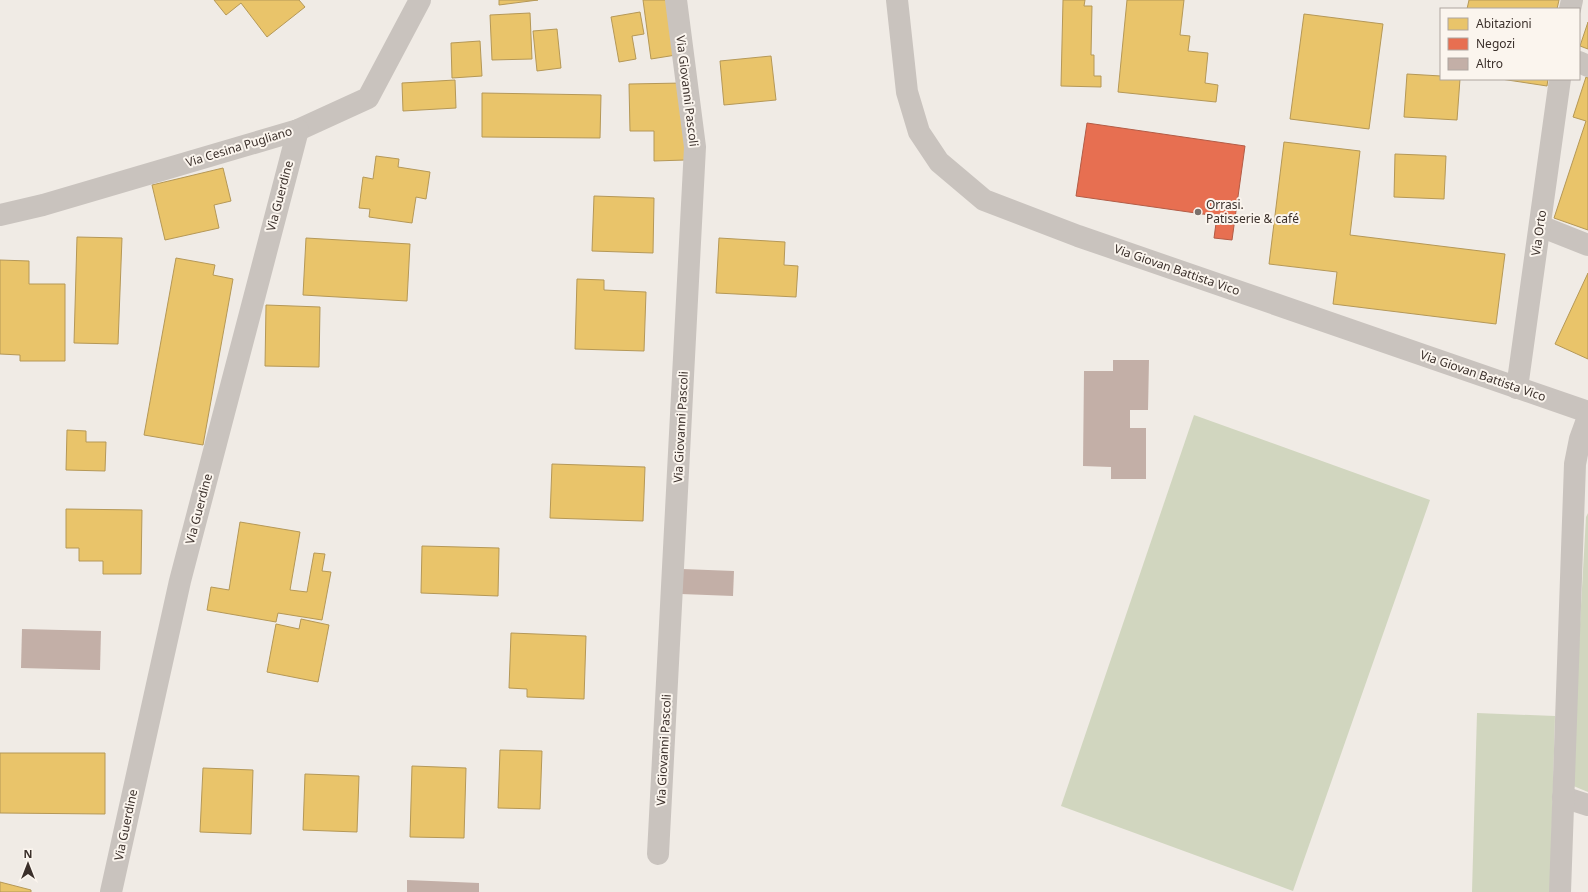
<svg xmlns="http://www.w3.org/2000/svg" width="1588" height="892" font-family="'Noto Sans',sans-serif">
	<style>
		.green { fill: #d1d6bf }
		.homes { fill: #e9c46a; stroke: #b59857 }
		.shops { fill: #e76f51; stroke: #b35c46 }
		.building { fill: #c3afa7 }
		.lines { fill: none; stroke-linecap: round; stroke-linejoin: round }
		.street { stroke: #c9c3be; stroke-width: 22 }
		.poi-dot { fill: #7a716c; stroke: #fbf5ee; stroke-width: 1.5 }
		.labels { text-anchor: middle; stroke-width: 4; stroke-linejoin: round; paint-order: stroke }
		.street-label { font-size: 12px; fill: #3b302b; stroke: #fbf5ee }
		.poi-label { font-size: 12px; fill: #3b302b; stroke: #fbf5ee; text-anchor: start }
	</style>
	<rect width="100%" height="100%" fill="#f0ebe5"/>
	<g class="green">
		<polygon points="1194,415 1430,500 1293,891 1061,806"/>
		<polygon points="1588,513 1588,792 1571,785 1586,517"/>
		<polygon points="1477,713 1555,716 1550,892 1472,892"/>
	</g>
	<g class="homes">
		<polygon points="214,0 299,0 305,7 267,37 241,3 226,15"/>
		<polygon points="499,0 538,0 499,5"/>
		<polygon points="643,0 669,0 676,55 651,59"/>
		<polygon points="1063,0 1085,0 1084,6 1092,6 1091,55 1094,55 1094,76 1101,76 1101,87 1061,86"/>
		<polygon points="1127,0 1184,0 1180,35 1190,36 1188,51 1208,53 1205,83 1218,85 1216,102 1118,92"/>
		<polygon points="1469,0 1559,0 1557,9 1467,9"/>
		<polygon points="640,12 644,34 632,36 636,59 619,62 611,17"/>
		<polygon points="530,13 532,59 492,60 490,15"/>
		<polygon points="1304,14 1383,24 1369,129 1290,119"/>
		<polygon points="1588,22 1588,49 1580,46"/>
		<polygon points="557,29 561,68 537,71 533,31"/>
		<polygon points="480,41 482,76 452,78 451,43"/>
		<polygon points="771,56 776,100 724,105 720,61"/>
		<polygon points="1407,74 1441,76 1441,79 1460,79 1457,120 1404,117"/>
		<polygon points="1586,77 1588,78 1588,230 1554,218 1586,121 1573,117"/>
		<polygon points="1501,79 1548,79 1547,86"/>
		<polygon points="455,80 456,108 403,111 402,83"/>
		<polygon points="683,83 685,160 654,161 654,131 630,131 629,84"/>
		<polygon points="482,93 601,95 600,138 482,137"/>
		<polygon points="1284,142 1360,151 1350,235 1505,254 1496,324 1333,304 1337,272 1269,264"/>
		<polygon points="1395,154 1446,156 1444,199 1394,197"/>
		<polygon points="376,156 399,159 398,167 430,172 426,199 416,197 412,223 369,217 370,209 359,208 363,177 373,179"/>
		<polygon points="223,168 231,201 214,205 219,228 165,240 152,185"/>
		<polygon points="594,196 654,198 653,253 592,251"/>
		<polygon points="77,237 122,238 118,344 74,343"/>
		<polygon points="306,238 410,244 407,301 303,295"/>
		<polygon points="719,238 785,242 784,265 798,266 796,297 716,293"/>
		<polygon points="176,258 215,265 213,275 233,279 203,445 144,435"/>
		<polygon points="0,260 29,261 29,284 65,284 65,361 20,361 20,355 0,354"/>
		<polygon points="1588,273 1588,359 1555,344"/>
		<polygon points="577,279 604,280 604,290 646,292 644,351 575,349"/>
		<polygon points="266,305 320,307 319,367 265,366"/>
		<polygon points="67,430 86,431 86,442 106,442 105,471 66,470"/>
		<polygon points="552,464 645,467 643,521 550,518"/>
		<polygon points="66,509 142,510 141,574 103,574 103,561 79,561 79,548 66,548"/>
		<polygon points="240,522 300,532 290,590 307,592 314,553 325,554 322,571 331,572 322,620 278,613 276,622 207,610 211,587 229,590"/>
		<polygon points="422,546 499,548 498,596 421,593"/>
		<polygon points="301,619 329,625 318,682 267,672 276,624 299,629"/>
		<polygon points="511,633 586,636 584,699 527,697 527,689 509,688"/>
		<polygon points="500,750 542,751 540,809 498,808"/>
		<polygon points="0,753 105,753 105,814 0,813"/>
		<polygon points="412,766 466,768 464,838 410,837"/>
		<polygon points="203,768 253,770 251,834 200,832"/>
		<polygon points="305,774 359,776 357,832 303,830"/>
		<polygon points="0,882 31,890 31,892 0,892"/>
	</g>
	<polygon class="shops" points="1087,123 1245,146 1232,240 1214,238 1217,216 1076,196"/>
	<g class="building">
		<polygon points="1113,360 1149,360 1148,410 1130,410 1130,428 1146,428 1146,479 1111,479 1111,467 1083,466 1084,371 1113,371"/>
		<polygon points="682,569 734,571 733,596 681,594"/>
		<polygon points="22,629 101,631 100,670 21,668"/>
		<polygon points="407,880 479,883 479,892 407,892"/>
	</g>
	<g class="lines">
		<g class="street">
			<polyline points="897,0 907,92 919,132 939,162 984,200 1078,236 1588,412"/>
			<polyline points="1570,9 1572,0"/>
			<polyline points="1579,62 1588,66"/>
			<polyline points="0,215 43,205 298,130 368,98 420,0"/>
			<polyline points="1540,226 1588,245"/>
			<polyline points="1517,388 1560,79"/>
			<polyline points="1563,797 1588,805"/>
			<polyline points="658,854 695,147 676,0"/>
			<polyline points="111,892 180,581 298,130"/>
			<polyline points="1560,892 1575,464 1580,439 1588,417"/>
		</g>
	</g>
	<circle class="poi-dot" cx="1198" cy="212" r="4"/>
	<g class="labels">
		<g class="street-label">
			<text transform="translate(687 91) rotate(83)" y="4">Via Giovanni Pascoli</text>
			<text transform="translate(239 147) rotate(-17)" y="4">Via Cesina Pugliano</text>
			<text transform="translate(280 196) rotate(-75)" y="4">Via Guerdine</text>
			<text transform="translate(1539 233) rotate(-82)" y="4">Via Orto</text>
			<text transform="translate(1177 270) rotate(19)" y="4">Via Giovan Battista Vico</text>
			<text transform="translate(1483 376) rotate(19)" y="4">Via Giovan Battista Vico</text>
			<text transform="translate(681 427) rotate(-87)" y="4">Via Giovanni Pascoli</text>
			<text transform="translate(199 509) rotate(-75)" y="4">Via Guerdine</text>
			<text transform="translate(664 750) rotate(-87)" y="4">Via Giovanni Pascoli</text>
			<text transform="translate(126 825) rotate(-78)" y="4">Via Guerdine</text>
		</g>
		<g class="poi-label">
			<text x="1206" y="209">Orrasi.<tspan x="1206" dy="14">Patisserie &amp; café</tspan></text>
		</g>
	</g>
	<rect x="1440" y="8" width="140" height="72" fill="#fbf5ee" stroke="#aea6a0"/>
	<rect x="1448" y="18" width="20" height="12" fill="#e9c46a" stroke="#aea6a0"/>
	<text x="1476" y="28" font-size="12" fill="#3b302b">Abitazioni</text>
	<rect x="1448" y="38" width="20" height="12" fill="#e76f51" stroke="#aea6a0"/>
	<text x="1476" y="48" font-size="12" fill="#3b302b">Negozi</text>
	<rect x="1448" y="58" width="20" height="12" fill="#c3afa7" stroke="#aea6a0"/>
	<text x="1476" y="68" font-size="12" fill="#3b302b">Altro</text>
	<g transform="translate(28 864)" stroke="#fbf5ee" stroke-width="3" paint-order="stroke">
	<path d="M0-3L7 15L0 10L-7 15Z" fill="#3b302b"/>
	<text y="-6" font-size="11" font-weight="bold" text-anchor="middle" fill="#3b302b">N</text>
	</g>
</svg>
